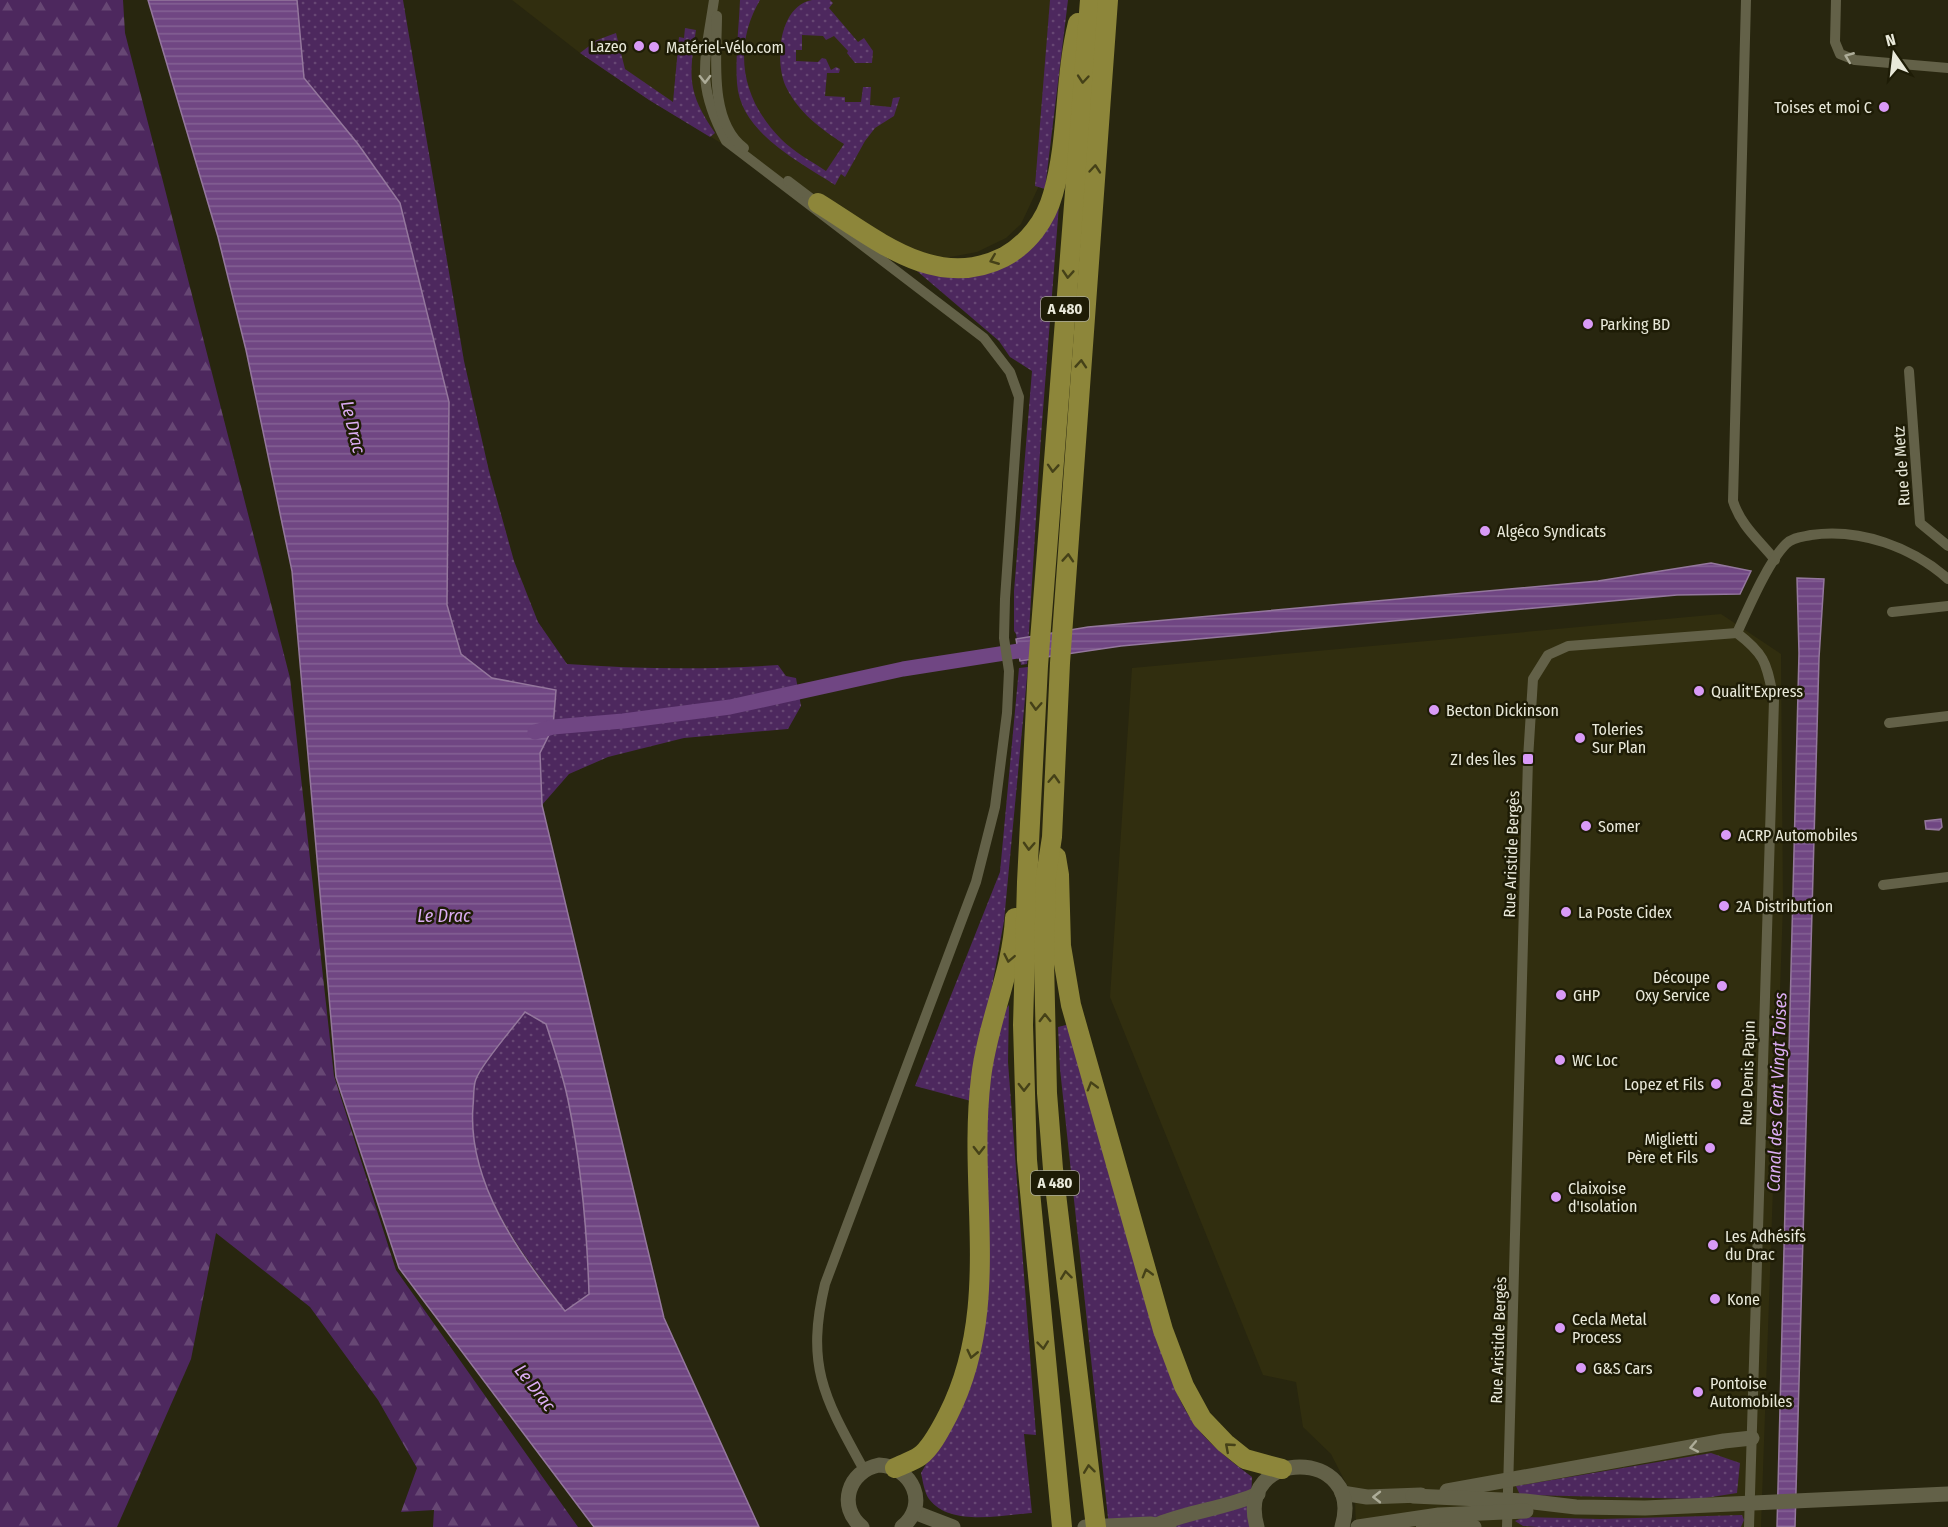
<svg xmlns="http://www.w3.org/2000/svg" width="1948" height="1527" font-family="'Fira Sans Condensed',sans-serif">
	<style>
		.built { fill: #312e0f }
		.green { fill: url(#green-dots) }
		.forest { fill: url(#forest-firs) }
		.water { fill: url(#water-rules); stroke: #94779d; stroke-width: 1.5; fill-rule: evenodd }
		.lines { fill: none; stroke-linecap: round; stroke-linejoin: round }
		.canal { stroke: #704683; stroke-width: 15 }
		.minor { stroke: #636148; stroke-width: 10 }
		.secondary { stroke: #636148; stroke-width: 15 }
		.motorway { stroke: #8d863a; stroke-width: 20 }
		.oneway { stroke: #adac98 }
		.oneway2 { stroke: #454118 }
		.poi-dot { fill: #d99af7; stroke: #1e1c06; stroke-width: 2 }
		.labels { text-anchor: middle; stroke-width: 5; stroke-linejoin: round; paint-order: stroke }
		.shield { fill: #1e1c06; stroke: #acac9a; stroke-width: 1.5 }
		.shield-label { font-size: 15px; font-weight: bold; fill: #e9e9da }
		.poi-label { font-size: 16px; fill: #e9e9da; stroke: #1e1c06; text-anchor: start }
		.street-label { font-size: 16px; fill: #e9e9da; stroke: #1e1c06 }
		.water-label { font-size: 18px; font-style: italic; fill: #dcadf4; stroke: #1e1c06 }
	</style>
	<defs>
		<pattern id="green-dots" width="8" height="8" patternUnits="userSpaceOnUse" patternTransform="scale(1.5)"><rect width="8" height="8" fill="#4d285e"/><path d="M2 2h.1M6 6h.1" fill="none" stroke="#674774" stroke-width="1.8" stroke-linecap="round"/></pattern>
		<pattern id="forest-firs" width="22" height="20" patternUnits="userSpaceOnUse" patternTransform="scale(1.5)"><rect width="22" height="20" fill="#4d285e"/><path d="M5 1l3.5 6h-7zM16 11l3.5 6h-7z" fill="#674774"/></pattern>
		<pattern id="water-rules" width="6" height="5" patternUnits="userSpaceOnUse" patternTransform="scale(1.5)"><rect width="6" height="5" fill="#704683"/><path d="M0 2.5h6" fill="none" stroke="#846194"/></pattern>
	</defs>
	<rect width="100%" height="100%" fill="#28260f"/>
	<g class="built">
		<polygon points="512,0 1053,0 1038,188 1021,224 1006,238 977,252 934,260 883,240 649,100 580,53"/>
		<polygon points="1721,614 1781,654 1783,906 1761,1527 1356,1527 1355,1501 1331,1454 1303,1427 1296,1382 1263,1375 1110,997 1132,668"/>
	</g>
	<g class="green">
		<path d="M297,0H403L464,361L489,471L514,561L538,622L567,664C638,669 707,670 778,665L786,676L796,678L801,706L788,729L684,738L608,757L569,774L542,805L540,753L553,727L555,690L492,678L461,655L447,605L449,402L400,203L358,144L304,78Z"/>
		<path d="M740,0H760C732,48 742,100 781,139C794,152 811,161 826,171L844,144C821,129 799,113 786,87C774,61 779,6 812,0C817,0 824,0 830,0L833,3L829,8L858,42L864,38L873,51L872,63H855L847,53L848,51L834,36L826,40L823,36L802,35V50H796V61L818,62L822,58L826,59L831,70L836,67L840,69L839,73H827L825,96L845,97V102H861L863,87H871L870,105L891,107L893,98L900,97L894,116L875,128L865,141L845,177L841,174L835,185C799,161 740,133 737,83C735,56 739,27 740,0Z"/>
		<polygon points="1050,0 1068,0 1045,189 1035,186"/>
		<path d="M685,28L696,30C689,77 687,92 715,133L710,137L649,100L580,53L597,40L616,33L625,69L673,102L679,37L684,38Z"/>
		<polygon points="1059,205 1041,436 1027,664 1021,665 1016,634 1014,631 1014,591 1032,371 1010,357 999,341 917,271 936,274 973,275"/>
		<polygon points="1028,667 1004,921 971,1101 915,1086 1000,872 1019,668"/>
		<path d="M1009,1005L1008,1062L1036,1435L1024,1434L1032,1513C1002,1515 950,1527 929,1499C924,1492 923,1481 921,1473L949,1424L978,1359L987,1065L1000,1016Z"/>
		<path d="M525,1012L546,1024C554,1049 563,1075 568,1100C581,1163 587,1230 589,1294L565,1311C521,1251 467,1185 473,1106C474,1098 473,1086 476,1078C483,1062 513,1028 525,1012Z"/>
		<path d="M1070,1024L1171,1378C1189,1428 1211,1446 1252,1477L1250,1527H1109L1060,1069L1058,1027Z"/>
		<polygon points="1711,1453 1740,1463 1737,1493 1699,1499 1520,1495 1516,1486"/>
		<polygon points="1742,1515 1744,1520 1741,1527 1538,1527 1523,1526 1515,1521 1524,1517 1601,1519"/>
	</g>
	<polygon class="forest" points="0,0 123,0 125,33 290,678 334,1076 396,1270 578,1527 433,1527 434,1510 401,1512 417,1468 378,1400 310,1307 216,1233 191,1359 117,1527 0,1527"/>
	<g class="water">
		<path d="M148,0H297L304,78L358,144L400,203L449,402L447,605L461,654L492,678L556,690L553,727L540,753L542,805L664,1318L759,1527H594L399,1268L336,1077L292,571L246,350L218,237ZM525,1012L546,1024C554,1049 563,1075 568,1100C581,1163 587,1230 589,1294L565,1311C519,1254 467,1182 473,1106C474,1098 473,1086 476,1079C482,1063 513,1028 525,1012Z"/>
		<polygon points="1711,563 1751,571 1740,594 1677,595 1121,646 1020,661 1016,639 1088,627 1598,581"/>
		<polygon points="1797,578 1824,579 1819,658 1795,1527 1777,1527 1799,653"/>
		<polygon points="1941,819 1942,827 1939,830 1926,829 1925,821"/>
	</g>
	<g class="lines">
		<polyline class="canal" points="535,732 553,727 623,721 730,707 903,669 1037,648"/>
		<g class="minor">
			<path d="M714,0C705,60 695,84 726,141L984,338L1010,372L1019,397L1005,599L1004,638L1009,671L1007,713L995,807L976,882L825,1284C805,1367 825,1399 864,1470"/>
			<path d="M1746,0L1733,501C1741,526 1759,540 1775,560"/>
			<polyline points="1836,0 1835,42 1840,54 1855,60 1948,68"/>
			<path d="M717,16C717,55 708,121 744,148"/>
			<polyline points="788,181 821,206"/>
			<polyline points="1909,371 1920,523 1948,546"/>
			<polyline points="1892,612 1948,606"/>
			<path d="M1737,633C1767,656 1766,664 1774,700L1749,1527"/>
			<path d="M1737,633C1748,609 1768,562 1786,544C1793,537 1802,537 1811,535C1860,528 1912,547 1948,579"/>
			<polyline points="1889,723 1948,716"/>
			<polyline points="1883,885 1948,877"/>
			<polyline points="1507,1527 1528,759 1533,679 1548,655 1568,646 1737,633"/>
		</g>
		<g class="secondary">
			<polyline points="1447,1491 1724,1441 1752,1438"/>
			<polyline points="1342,1493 1367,1497 1421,1495"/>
			<polyline points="1413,1496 1525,1501 1576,1507 1645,1508 1948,1494"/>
			<polyline points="914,1512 953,1527"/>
			<path d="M1159,1524C1192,1511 1226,1508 1258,1494"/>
			<polyline points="1423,1524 1474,1527"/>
			<path d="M862,1527C837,1507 848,1471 879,1465C912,1466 930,1505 902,1527"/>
			<polyline points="1085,1527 1150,1524 1169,1527"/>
			<path d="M1257,1527C1234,1447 1366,1447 1342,1527"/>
			<polyline points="1358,1527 1439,1515 1526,1511"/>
		</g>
		<g class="motorway">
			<path d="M818,203C875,238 935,292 1004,257C1028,244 1046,220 1053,194C1069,139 1064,79 1078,23"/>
			<polyline points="1056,857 1059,875 1061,946 1071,1005 1163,1330 1184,1386 1202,1419 1225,1443 1245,1459 1282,1469"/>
			<path d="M895,1468C903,1464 913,1461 920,1456C932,1447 941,1428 948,1415C1003,1306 967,1193 981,1078C987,1024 1012,973 1015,918"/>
			<polyline points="1062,1527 1027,1160 1023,1025 1027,882 1038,666 1090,0"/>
			<polyline points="1096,1527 1053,1169 1047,1093 1044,961 1046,876 1052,837 1060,663 1108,0"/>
		</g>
	</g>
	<defs><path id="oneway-chevron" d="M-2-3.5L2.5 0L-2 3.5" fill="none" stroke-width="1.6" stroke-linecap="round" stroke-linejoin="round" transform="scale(1.5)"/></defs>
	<g class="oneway">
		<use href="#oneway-chevron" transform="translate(1849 57) rotate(-158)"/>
		<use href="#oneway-chevron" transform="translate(705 79) rotate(89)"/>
		<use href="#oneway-chevron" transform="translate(1694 1447) rotate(169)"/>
		<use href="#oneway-chevron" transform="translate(1377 1497) rotate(180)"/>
	</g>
	<g class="oneway2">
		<use href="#oneway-chevron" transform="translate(1083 79) rotate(95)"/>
		<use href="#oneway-chevron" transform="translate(1095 169) rotate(-85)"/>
		<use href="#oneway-chevron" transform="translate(994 260) rotate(158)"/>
		<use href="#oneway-chevron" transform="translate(1068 274) rotate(94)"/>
		<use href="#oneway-chevron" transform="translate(1081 364) rotate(-86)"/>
		<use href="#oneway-chevron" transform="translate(1053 468) rotate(94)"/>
		<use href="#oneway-chevron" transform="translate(1068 558) rotate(-86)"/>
		<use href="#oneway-chevron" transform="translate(1036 706) rotate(93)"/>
		<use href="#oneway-chevron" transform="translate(1054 779) rotate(-87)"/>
		<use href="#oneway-chevron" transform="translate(1029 846) rotate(93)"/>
		<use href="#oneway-chevron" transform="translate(1009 958) rotate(101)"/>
		<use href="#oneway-chevron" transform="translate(1045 1018) rotate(-91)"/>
		<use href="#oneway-chevron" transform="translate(1092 1086) rotate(-106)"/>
		<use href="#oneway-chevron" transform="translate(1024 1087) rotate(90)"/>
		<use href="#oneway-chevron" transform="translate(979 1150) rotate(90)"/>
		<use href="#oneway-chevron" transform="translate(1147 1273) rotate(-106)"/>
		<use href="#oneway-chevron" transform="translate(1066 1275) rotate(-97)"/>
		<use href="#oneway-chevron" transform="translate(1043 1345) rotate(84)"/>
		<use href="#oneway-chevron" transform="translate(972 1354) rotate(103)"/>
		<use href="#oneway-chevron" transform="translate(1229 1447) rotate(-139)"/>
		<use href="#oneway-chevron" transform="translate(1089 1469) rotate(-97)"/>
	</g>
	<g class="poi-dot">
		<circle cx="639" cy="46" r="6"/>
		<circle cx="654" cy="47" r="6"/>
		<circle cx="1884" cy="107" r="6"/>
		<circle cx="1588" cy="324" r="6"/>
		<circle cx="1485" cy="531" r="6"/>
		<circle cx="1699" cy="691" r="6"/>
		<circle cx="1434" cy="710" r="6"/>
		<circle cx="1580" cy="738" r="6"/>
		<rect x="1522" y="753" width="12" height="12" rx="3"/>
		<circle cx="1586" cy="826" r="6"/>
		<circle cx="1726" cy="835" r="6"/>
		<circle cx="1724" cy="906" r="6"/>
		<circle cx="1566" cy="912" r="6"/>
		<circle cx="1722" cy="986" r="6"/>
		<circle cx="1561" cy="995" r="6"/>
		<circle cx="1560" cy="1060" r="6"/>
		<circle cx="1716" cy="1084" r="6"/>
		<circle cx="1710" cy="1148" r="6"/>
		<circle cx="1556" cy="1197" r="6"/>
		<circle cx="1713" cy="1245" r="6"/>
		<circle cx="1715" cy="1299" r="6"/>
		<circle cx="1560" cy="1328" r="6"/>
		<circle cx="1581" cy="1368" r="6"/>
		<circle cx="1698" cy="1392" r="6"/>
	</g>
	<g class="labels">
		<g class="shield">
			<rect x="1041" y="297" width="48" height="24" rx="4.5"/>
			<rect x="1031" y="1171" width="48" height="24" rx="4.5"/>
		</g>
		<g class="shield-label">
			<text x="1065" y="314">A 480</text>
			<text x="1055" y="1188">A 480</text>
		</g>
		<g class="poi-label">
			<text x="627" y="52" text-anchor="end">Lazeo</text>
			<text x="666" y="53">Matériel-Vélo.com</text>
			<text x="1872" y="113" text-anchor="end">Toises et moi C</text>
			<text x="1600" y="330">Parking BD</text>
			<text x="1497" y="537">Algéco Syndicats</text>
			<text x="1711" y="697">Qualit'Express</text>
			<text x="1446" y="716">Becton Dickinson</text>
			<text x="1592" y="735">Toleries<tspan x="1592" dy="18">Sur Plan</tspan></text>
			<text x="1516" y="765" text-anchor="end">ZI des Îles</text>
			<text x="1598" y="832">Somer</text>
			<text x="1738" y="841">ACRP Automobiles</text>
			<text x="1736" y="912">2A Distribution</text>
			<text x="1578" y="918">La Poste Cidex</text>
			<text x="1710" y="983" text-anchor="end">Découpe<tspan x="1710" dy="18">Oxy Service</tspan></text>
			<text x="1573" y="1001">GHP</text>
			<text x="1572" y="1066">WC Loc</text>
			<text x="1704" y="1090" text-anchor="end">Lopez et Fils</text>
			<text x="1698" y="1145" text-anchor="end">Miglietti<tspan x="1698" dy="18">Père et Fils</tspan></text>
			<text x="1568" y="1194">Claixoise<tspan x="1568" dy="18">d'Isolation</tspan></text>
			<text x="1725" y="1242">Les Adhésifs<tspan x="1725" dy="18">du Drac</tspan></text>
			<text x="1727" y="1305">Kone</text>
			<text x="1572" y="1325">Cecla Metal<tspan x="1572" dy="18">Process</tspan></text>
			<text x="1593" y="1374">G&amp;S Cars</text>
			<text x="1710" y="1389">Pontoise<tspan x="1710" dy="18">Automobiles</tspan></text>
		</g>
		<g class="street-label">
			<text transform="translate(1901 466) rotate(-94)" y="6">Rue de Metz</text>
			<text transform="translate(1511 854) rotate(-88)" y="6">Rue Aristide Bergès</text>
			<text transform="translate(1747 1073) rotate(-88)" y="6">Rue Denis Papin</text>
			<text transform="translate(1498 1340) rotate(-88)" y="6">Rue Aristide Bergès</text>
		</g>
		<g class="water-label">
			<text transform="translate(353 427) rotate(76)" y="6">Le Drac</text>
			<text x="444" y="922">Le Drac</text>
			<text transform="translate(1777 1092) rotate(-88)" y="6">Canal des Cent Vingt Toises</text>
			<text transform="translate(535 1388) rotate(52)" y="6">Le Drac</text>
		</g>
	</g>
	<g transform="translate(1894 54) rotate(346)" stroke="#1e1c06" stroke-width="4.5" paint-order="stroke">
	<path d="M0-4.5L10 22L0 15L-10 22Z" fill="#e9e9da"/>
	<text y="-9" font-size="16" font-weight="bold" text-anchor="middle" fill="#e9e9da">N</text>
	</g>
</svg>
